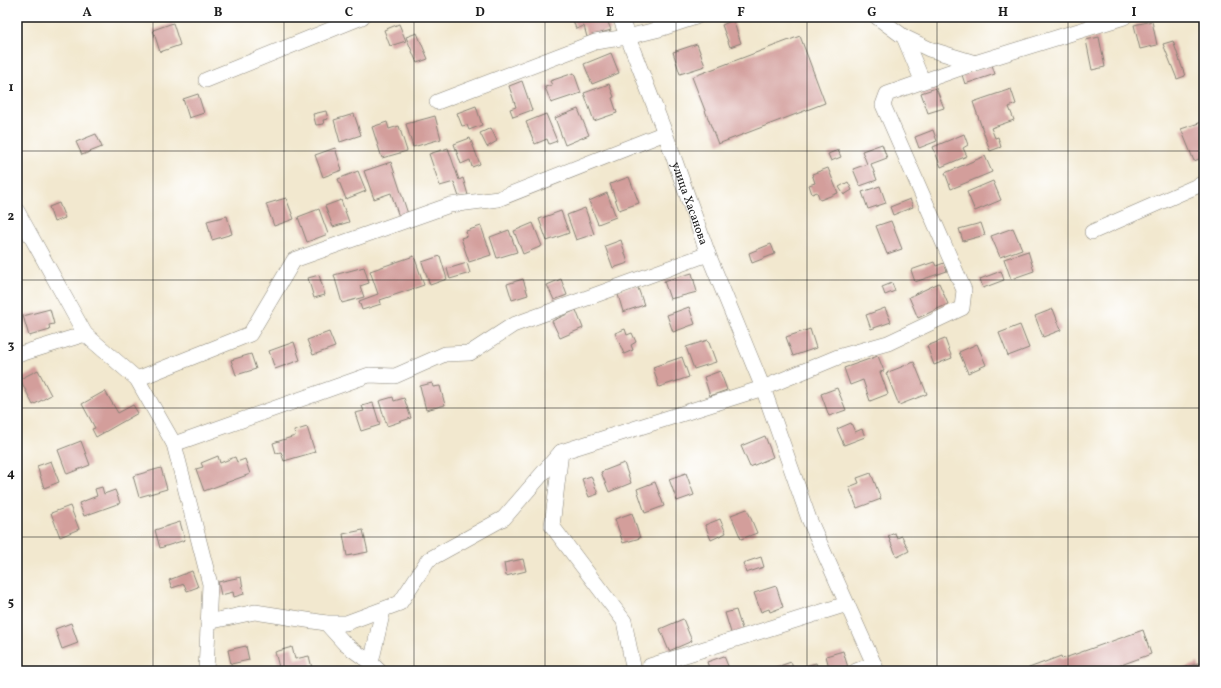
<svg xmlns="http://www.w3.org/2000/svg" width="1221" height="688" font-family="Vollkorn,serif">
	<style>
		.building { fill: #d39e9b }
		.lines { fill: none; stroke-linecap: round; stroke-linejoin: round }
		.minor-casing { stroke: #878276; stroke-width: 16 }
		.minor { stroke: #fff; stroke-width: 15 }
		.grid { fill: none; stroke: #1c1c1c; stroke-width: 1; stroke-opacity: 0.55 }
		.labels { text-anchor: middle; stroke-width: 3; stroke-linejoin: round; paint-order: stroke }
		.street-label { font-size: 12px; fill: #1c1c1c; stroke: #fff }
		.neatline { fill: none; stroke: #1c1c1c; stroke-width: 1.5 }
		.grid-label { font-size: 13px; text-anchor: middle; font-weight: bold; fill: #1c1c1c }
	</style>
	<rect width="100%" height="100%" fill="#fff"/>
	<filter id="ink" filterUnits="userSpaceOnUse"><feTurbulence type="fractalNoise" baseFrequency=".025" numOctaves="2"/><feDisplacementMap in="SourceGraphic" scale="8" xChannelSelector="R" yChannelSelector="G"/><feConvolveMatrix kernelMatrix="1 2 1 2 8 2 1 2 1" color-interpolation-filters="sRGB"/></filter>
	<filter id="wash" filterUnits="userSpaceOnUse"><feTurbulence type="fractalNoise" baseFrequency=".012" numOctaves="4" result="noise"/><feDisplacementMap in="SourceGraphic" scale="16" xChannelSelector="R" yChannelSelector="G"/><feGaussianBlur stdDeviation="0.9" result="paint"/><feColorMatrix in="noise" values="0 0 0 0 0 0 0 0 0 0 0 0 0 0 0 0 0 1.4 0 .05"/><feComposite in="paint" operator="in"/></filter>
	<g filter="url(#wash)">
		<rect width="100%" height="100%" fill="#f2e8cf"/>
		<g id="blocks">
			<g class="building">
				<polygon points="572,17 595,17 596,19 606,17 611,30 587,37 584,26 576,29"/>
				<polygon points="733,20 741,43 730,47 722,25"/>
				<polygon points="1152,21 1157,45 1140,49 1134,25"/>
				<polygon points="173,23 180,45 160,52 153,30"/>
				<polygon points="399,24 406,41 390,46 384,30"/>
				<polygon points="417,33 428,59 417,63 406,37"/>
				<polygon points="800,36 825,103 718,144 692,77"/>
				<polygon points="1099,37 1105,67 1092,70 1086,40"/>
				<polygon points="1173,41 1185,76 1177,79 1163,44"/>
				<polygon points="697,44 705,66 680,74 673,52"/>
				<polygon points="611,53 619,73 592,84 584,64"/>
				<polygon points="992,65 995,74 965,84 962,75"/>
				<polygon points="574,73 581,93 551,103 545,87 552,85 550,81"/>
				<polygon points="522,81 532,110 513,117 510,109 516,107 509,86"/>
				<polygon points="609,84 614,97 612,98 617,113 594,121 584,93"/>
				<polygon points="936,88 944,108 928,113 921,93"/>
				<polygon points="1011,89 1016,104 1009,107 1014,120 991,128 995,138 998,137 1001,147 990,151 973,102"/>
				<polygon points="198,94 204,113 189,118 183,99"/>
				<polygon points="476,106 482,125 469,130 467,125 462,126 457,113"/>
				<polygon points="578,109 589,135 565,145 555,118"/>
				<polygon points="326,111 328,119 323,120 324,124 316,125 313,114"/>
				<polygon points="354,114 361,135 340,142 334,120"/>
				<polygon points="546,114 557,141 549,144 547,139 535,144 526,122"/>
				<polygon points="435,116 441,139 413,147 406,124"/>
				<polygon points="387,122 389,129 399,126 407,151 382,158 372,127"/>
				<polygon points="1202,122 1204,127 1204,157 1194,161 1181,129"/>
				<polygon points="491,128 497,141 487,147 480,133"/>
				<polygon points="933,130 937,141 919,148 915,137"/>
				<polygon points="96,134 102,147 82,155 76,142"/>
				<polygon points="964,134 968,145 963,148 967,156 941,167 933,147"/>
				<polygon points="470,138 480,164 472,167 470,160 461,164 454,144"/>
				<polygon points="882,144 887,158 871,164 877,180 860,186 853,169 867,164 862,151"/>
				<polygon points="335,148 342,170 323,177 315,155"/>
				<polygon points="448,148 459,180 463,178 468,195 459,197 454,182 440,186 429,154"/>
				<polygon points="838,150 841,157 831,161 828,154"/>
				<polygon points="985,156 992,172 951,189 945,173"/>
				<polygon points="391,162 408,214 399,217 391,193 374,199 364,171"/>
				<polygon points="828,168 838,193 820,200 817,192 812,194 809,185 815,183 812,174"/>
				<polygon points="358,171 366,191 346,199 338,179"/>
				<polygon points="629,177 639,203 619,210 610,184"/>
				<polygon points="993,181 1001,200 975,211 967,192"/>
				<polygon points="848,182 852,190 844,195 839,187"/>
				<polygon points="880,186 886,203 868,209 862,192"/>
				<polygon points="607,193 616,217 598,224 589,201"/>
				<polygon points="286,198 294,219 274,226 266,204"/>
				<polygon points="910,199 913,207 893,215 890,207"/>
				<polygon points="341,200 349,222 333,227 325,206"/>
				<polygon points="59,203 65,218 54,222 49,207"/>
				<polygon points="585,208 594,234 576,240 567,215"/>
				<polygon points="319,209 328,234 307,242 298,217"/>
				<polygon points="561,211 569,233 547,241 539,219"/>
				<polygon points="227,216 232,234 212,240 207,221"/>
				<polygon points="891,221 902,249 887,254 876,226"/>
				<polygon points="533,223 542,246 523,254 514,231"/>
				<polygon points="981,223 985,235 963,241 959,229"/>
				<polygon points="481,226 491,255 469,262 461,238 467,236 466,231"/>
				<polygon points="1013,228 1022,249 1000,257 991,236"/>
				<polygon points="509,230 517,252 497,258 490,237"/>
				<polygon points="621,240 628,263 613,268 605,246"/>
				<polygon points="771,244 775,254 752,263 749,253"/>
				<polygon points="1028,251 1034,271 1011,279 1004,259"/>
				<polygon points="414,256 424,285 380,300 381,304 362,310 359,301 378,294 370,271"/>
				<polygon points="440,256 447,279 430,285 422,262"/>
				<polygon points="934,262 936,266 944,263 947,271 915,282 911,270"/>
				<polygon points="467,263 470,273 450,279 447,269"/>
				<polygon points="364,267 369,283 360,286 364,297 342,303 334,275"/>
				<polygon points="1001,271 1004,280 983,288 980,279"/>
				<polygon points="692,273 697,292 670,299 664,281"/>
				<polygon points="319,275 325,295 314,298 308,278"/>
				<polygon points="523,279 528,295 512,300 507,284"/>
				<polygon points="561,279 567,295 554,300 547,285"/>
				<polygon points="892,283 895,291 885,295 882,287"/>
				<polygon points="939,283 948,304 918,318 909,297"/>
				<polygon points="637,285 644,305 623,312 617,291"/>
				<polygon points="689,307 695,324 673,332 667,315"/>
				<polygon points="885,308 891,322 871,329 866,315"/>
				<polygon points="50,309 54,324 49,325 50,330 29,336 23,316"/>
				<polygon points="1053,309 1061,330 1043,337 1035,316"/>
				<polygon points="576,310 583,328 560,338 552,321"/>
				<polygon points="1020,325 1029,348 1008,356 999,333"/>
				<polygon points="625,329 627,335 632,333 636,342 631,345 633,350 624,354 615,333"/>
				<polygon points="810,329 816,348 793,356 786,337"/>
				<polygon points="329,332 335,347 313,355 307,340"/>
				<polygon points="945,339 952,358 934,365 927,346"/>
				<polygon points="708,340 716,362 694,369 686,347"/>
				<polygon points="294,342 300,360 275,369 269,351"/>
				<polygon points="977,344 986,365 968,373 959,352"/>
				<polygon points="251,354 256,369 236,375 231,360"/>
				<polygon points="878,356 884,371 880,372 888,394 870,401 863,380 850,385 844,368"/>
				<polygon points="682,357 689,377 659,387 653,367"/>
				<polygon points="914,362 927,394 899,405 886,373"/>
				<polygon points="38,370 51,395 33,405 20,379"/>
				<polygon points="720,371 727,390 710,396 704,377"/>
				<polygon points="432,383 433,387 440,386 445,405 426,410 420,386"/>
				<polygon points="837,388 846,410 829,416 821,394"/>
				<polygon points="105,391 118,413 133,405 138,413 96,437 92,429 95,428 82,404"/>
				<polygon points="393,397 394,401 404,398 411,418 387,426 379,401"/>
				<polygon points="373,403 380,425 361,431 355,413 364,411 362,406"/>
				<polygon points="851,423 855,432 862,429 865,437 844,445 837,429"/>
				<polygon points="307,427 315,452 284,461 281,452 276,453 273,443 295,436 294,431"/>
				<polygon points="765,436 773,457 750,467 741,446"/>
				<polygon points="81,441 90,465 67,474 58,450"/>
				<polygon points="218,456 220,463 235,457 237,462 245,459 250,474 204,491 196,469 203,467 201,463"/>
				<polygon points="51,461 59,482 44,488 37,466"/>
				<polygon points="624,463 631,483 609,492 601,472"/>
				<polygon points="161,468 167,489 139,497 133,476"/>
				<polygon points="686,473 694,495 677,501 669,479"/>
				<polygon points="871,473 881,499 857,508 849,487 859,483 857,478"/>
				<polygon points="591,476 598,494 589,497 582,479"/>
				<polygon points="655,482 664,506 645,513 637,489"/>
				<polygon points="102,487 104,494 115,490 120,503 84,516 79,503 97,496 95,489"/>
				<polygon points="70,506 79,529 60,537 51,513"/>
				<polygon points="747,509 757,533 741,539 731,515"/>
				<polygon points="632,513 640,538 623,543 615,519"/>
				<polygon points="720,519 726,533 711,540 705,525"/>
				<polygon points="180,522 185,540 160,548 155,530"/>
				<polygon points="363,530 368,552 347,556 343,534"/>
				<polygon points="895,533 897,538 902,536 909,551 897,557 888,536"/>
				<polygon points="761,557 764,567 746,573 743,563"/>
				<polygon points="523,559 526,571 506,576 504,563"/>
				<polygon points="192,571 198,587 187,591 184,584 172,588 169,580"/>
				<polygon points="241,577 244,594 234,597 233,592 221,595 218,582"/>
				<polygon points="776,586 783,607 770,612 769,609 761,612 754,593"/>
				<polygon points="736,610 743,632 732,636 725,613"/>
				<polygon points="683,619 692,641 669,651 660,629"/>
				<polygon points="71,623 78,643 62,649 55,629"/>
				<polygon points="1143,630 1151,654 1105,671 1021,671 1061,656 1062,659"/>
				<polygon points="246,646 249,660 231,664 228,650"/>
				<polygon points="292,647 295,659 309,656 312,668 298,671 280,671 275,652"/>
				<polygon points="843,651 849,671 830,671 826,656"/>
				<polygon points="724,656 730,671 710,671 707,662"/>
				<polygon points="791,662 794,671 772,671 771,669"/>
				<polygon points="816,663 819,671 798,671 798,668"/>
				<polygon points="1198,663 1201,671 1176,671"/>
			</g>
		</g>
	</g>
	<g filter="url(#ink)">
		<use href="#blocks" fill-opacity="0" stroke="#878276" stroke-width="1"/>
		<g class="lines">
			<g class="minor-casing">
				<g id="minor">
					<path id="s1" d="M620,17L665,133L708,254L763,388L809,519L877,671"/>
					<polyline points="877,17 904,37 922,80"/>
					<polyline points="904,37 929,49 975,63"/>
					<polyline points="206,80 362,17"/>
					<polyline points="437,102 595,42 627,37 660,29 696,17"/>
					<polyline points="17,211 85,334 17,355"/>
					<polyline points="1092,232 1204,183"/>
					<polyline points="85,334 137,379 174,444 210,584 206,671"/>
					<polyline points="137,379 250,334 294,260 450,205 498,199 665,133"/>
					<polyline points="174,444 369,375 395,376 445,354 470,353 513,325 708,254"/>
					<polyline points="208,622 255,612 326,623 346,623 400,603 428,560 504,518 561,452"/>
					<polyline points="326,623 345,644 371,663"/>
					<polyline points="379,671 371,663 383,610"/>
					<polyline points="634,671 624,621 552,526 561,452 763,388 838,357 888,343 962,308 964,290 883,105 887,94 975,63 1124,17"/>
					<polyline points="647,671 650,666 847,604"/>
					<polyline points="856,671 874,664"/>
				</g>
			</g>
			<use href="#minor" class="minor"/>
		</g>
	</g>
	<path class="grid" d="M153,17V671M284,17V671M414,17V671M545,17V671M676,17V671M807,17V671M937,17V671M1068,17V671M17,151H1204M17,280H1204M17,408H1204M17,537H1204"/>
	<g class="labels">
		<g class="street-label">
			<text dy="4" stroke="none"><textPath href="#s1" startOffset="199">улица Хасанова</textPath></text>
		</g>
	</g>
	<rect width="1221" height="688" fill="none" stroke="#fff" stroke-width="44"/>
	<rect x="22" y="22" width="1177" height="644" class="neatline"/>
	<g class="grid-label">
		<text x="87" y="16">A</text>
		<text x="218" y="16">B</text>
		<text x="349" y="16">C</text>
		<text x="480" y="16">D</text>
		<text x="610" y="16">E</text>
		<text x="741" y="16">F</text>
		<text x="872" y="16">G</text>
		<text x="1003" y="16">H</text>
		<text x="1134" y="16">I</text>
		<text x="11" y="91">1</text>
		<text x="11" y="220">2</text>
		<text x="11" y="349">3</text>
		<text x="11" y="477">4</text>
		<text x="11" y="606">5</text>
	</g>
</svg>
